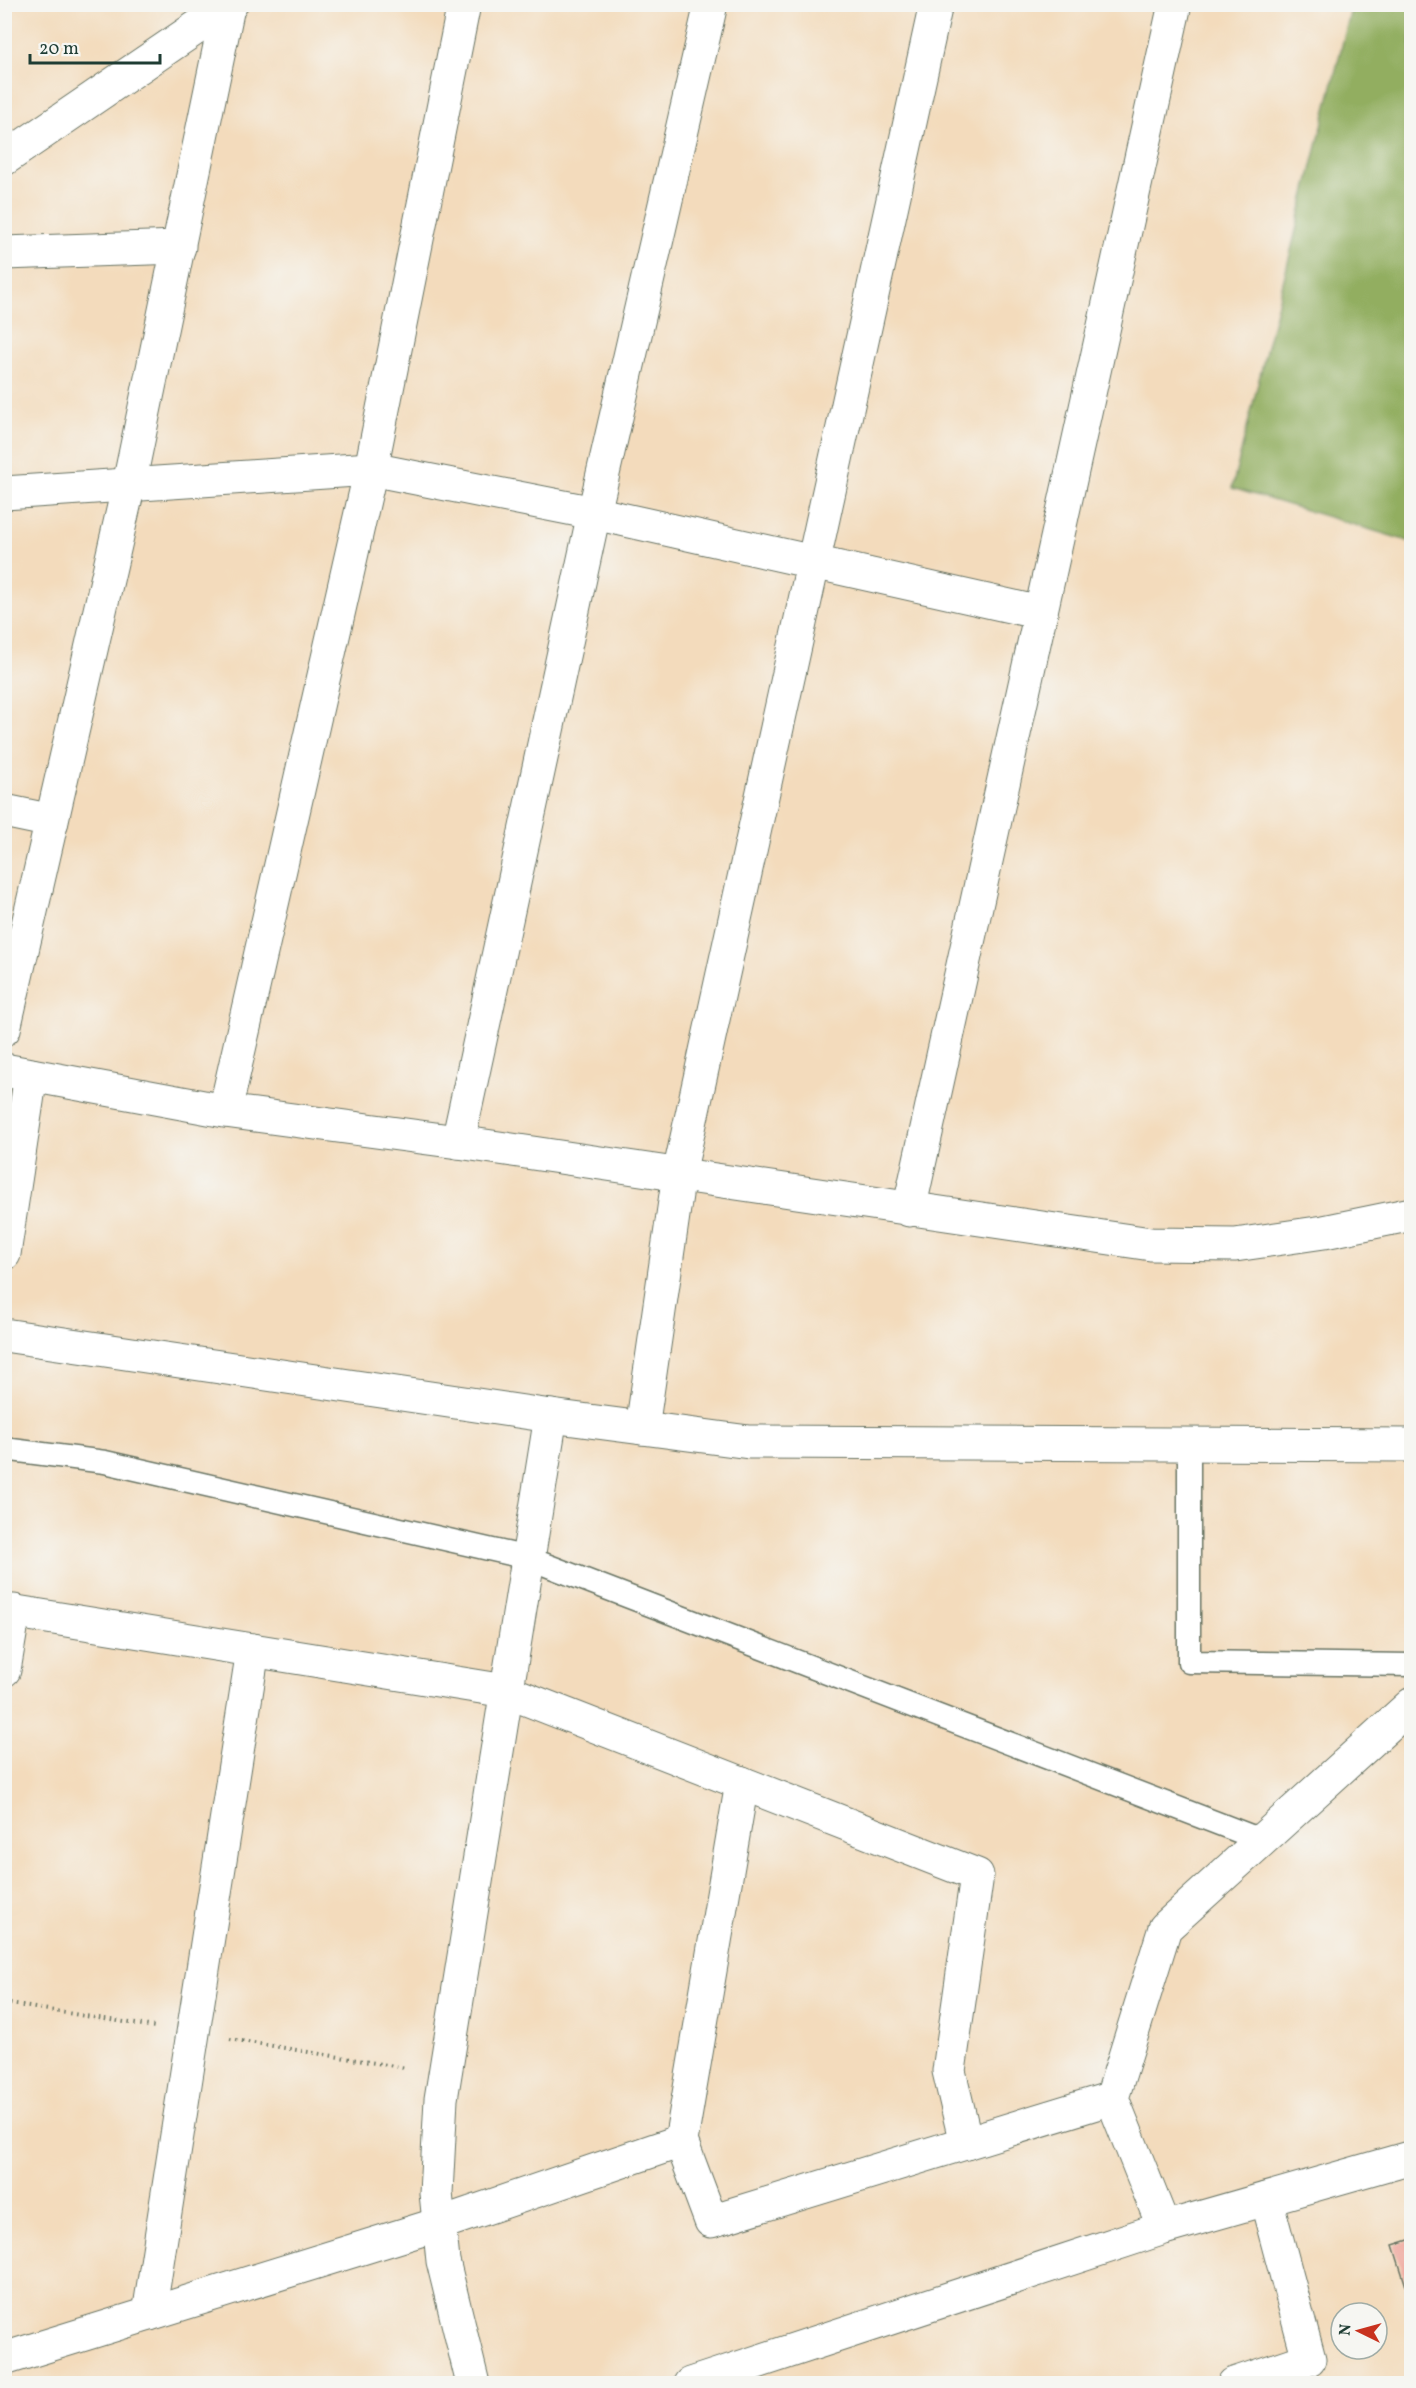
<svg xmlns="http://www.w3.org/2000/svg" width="1416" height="2388" font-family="Vollkorn,serif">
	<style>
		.forest { fill: #92ae60; stroke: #58764a; stroke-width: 1.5 }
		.building { fill: #eea197 }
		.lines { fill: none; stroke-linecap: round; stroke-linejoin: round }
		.lane-casing { stroke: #697464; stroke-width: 25 }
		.street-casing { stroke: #697464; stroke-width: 35 }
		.path { stroke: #697464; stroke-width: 4; stroke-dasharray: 1.5 4.5; stroke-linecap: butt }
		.lane { stroke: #fff; stroke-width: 22 }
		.street { stroke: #fff; stroke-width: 33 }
	</style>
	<rect width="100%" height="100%" fill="#f6f6f2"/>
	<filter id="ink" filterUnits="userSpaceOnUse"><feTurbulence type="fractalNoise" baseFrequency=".0167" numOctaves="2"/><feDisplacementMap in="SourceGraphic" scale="12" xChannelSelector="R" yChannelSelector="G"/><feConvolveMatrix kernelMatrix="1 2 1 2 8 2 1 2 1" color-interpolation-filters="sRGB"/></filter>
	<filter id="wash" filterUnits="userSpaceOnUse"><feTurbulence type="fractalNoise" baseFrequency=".008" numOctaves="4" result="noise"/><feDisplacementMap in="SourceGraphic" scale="24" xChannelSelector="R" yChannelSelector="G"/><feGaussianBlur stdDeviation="1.35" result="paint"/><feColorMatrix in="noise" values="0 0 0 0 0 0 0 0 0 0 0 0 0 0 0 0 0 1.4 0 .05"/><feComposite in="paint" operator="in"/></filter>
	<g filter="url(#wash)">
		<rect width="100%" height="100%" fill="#f3dbbc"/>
		<polygon class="forest" points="1352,5 1411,5 1411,542 1232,488"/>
		<g id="blocks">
			<polygon class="building" points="1412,2239 1412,2302 1411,2302 1393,2245"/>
		</g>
	</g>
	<g filter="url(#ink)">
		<use href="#blocks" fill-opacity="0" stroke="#697464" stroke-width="1.5"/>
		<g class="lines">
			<g class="lane-casing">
				<g id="lane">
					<polyline points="1189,1444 1189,1662 1412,1665"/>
					<polyline points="4,1449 105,1462 528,1558 1261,1840"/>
				</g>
			</g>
			<g class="street-casing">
				<g id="street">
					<polyline points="4,159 231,4"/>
					<polyline points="4,253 179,247"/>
					<polyline points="4,493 371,469 594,513 1041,613"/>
					<polyline points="4,811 52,821"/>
					<polyline points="4,1029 129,484 228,7"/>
					<polyline points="4,1070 225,1111 458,1142 1151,1244 1235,1245 1324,1232 1412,1214"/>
					<polyline points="225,1111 371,469 464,4"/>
					<polyline points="458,1142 594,513 711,4"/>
					<polyline points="909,1210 1175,4"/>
					<polyline points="4,1254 31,1075"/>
					<polyline points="4,1335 551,1416 749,1442 1412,1445"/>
					<polyline points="642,1428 679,1174 936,4"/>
					<polyline points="4,1610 506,1691 977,1875 949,2071 966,2143"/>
					<polyline points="4,1670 14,1611"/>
					<polyline points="681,2141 742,1783"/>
					<polyline points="1164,2228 1412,2157"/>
					<polyline points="149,2314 253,1650"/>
					<polyline points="4,2359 439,2224 681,2141 711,2221 1112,2098"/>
					<polyline points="473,2384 443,2261 436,2193 441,2099 551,1416"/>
					<polyline points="690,2384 1164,2228 1112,2098 1165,1928 1412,1704"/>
					<polyline points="1234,2384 1309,2359 1266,2199"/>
				</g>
			</g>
			<g class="path">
				<polyline points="4,2003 155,2027"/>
				<polyline points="230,2039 406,2068"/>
			</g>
			<use href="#lane" class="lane"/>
			<use href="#street" class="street"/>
		</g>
	</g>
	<rect width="1416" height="2388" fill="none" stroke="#f6f6f2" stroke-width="24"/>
	<g transform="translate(1359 2331) rotate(275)"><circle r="28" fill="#f6f6f2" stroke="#a0aca6" stroke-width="1.5"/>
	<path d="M0-4.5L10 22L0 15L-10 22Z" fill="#c8321e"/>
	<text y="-9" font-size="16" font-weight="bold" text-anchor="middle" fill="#1f3d34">N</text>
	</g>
	<path d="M30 54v9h130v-9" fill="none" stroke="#1f3d34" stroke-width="3"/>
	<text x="39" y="54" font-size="18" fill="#1f3d34" stroke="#f6f6f2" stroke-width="4.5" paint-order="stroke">20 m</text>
</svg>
